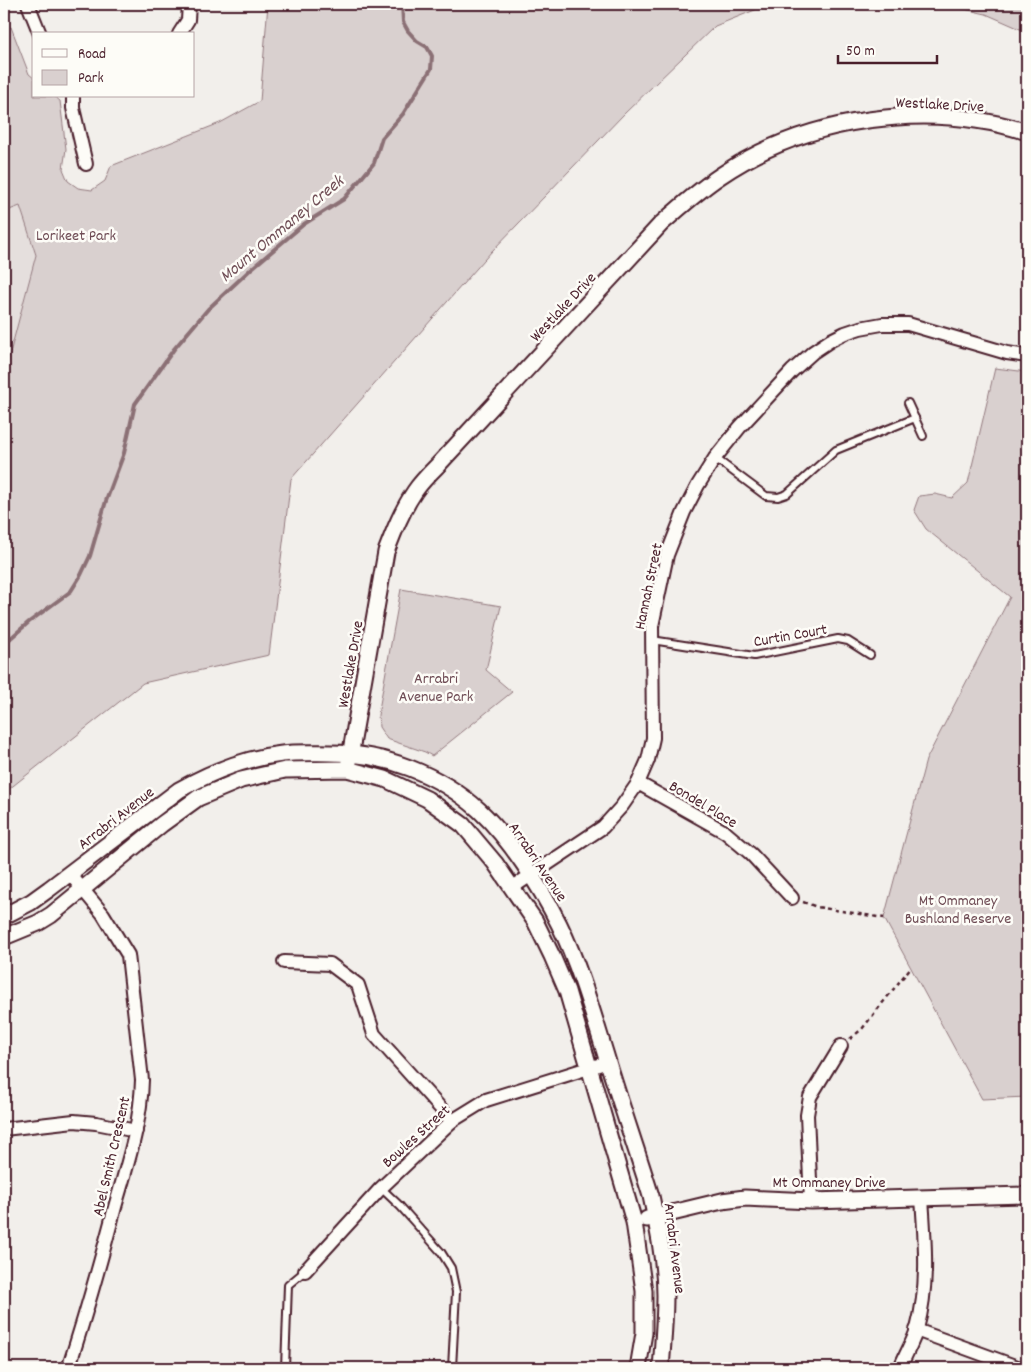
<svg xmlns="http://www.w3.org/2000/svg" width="1031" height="1372" font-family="Dekko,sans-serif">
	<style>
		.built { fill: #e5dfdd }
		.green { fill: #d9d0cf; stroke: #92787d }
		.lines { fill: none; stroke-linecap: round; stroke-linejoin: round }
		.stream { stroke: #8b6f75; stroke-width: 4 }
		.service-casing { stroke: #4a1f2b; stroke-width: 10 }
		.minor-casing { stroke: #4a1f2b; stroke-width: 16 }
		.tertiary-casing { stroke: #4a1f2b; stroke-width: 19 }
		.path { stroke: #4a1f2b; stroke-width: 2.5; stroke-dasharray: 4 4; stroke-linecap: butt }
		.service { stroke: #fdfcf7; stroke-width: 6 }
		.minor { stroke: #fdfcf7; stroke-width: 12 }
		.tertiary { stroke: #fdfcf7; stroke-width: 15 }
		.labels { text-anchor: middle; stroke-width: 5; stroke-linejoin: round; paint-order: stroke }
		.street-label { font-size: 16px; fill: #4a1f2b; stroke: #fdfcf7 }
		.park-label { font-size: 16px; fill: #6e4b54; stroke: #fdfcf7 }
		.water-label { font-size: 18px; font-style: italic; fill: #704e56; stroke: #fdfcf7 }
	</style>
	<rect width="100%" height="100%" fill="#f2efeb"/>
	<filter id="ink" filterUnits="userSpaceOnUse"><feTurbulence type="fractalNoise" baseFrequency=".02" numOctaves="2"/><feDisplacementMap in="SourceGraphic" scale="10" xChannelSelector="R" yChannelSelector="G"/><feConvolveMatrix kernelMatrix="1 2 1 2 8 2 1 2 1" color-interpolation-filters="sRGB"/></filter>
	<g filter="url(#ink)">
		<polygon class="built" points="20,206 36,255 4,376 4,212"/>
		<g class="green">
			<polygon points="268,4 770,4 715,26 624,114 492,251 291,479 269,655 143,683 4,793 4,376 36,255 20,206 4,212 4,30 11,27 29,74 34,78 34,96 54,96 60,101 66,149 63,169 68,181 78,188 92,190 105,181 111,166 220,123 260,101"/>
			<polygon points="942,4 1027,4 1027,32 986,14"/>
			<polygon points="995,368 1027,372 1027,1097 982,1099 884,918 926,760 1010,597 926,529 914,510 919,496 935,494 952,498 968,483"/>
			<polygon points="401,589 501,606 486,670 512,692 432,756 425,752 387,739 379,727 378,715"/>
		</g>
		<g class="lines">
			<polyline class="stream" points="4,644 29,622 71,591 81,575 90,556 106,501 124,453 135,404 174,349 208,309 251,269 304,224 344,199 374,163 382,138 403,114 431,69 432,56 427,47 417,41 408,31 403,22 402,4"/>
			<g class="service-casing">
				<g id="service">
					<polyline points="908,403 923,436"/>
					<polyline points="715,458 766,496 778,497 787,494 836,450 915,418"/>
					<polyline points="652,640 754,656 838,639 848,641 870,655"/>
					<polyline points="381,1188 400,1206 441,1252 451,1268 456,1292 452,1368"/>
					<polyline points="285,1368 288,1285 305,1271"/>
				</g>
			</g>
			<g class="minor-casing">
				<g id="minor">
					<polyline points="28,4 40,34"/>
					<polyline points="179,34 188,20 189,4"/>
					<polyline points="73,96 73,108 86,164"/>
					<polyline points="638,783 725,832 751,854 792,898"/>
					<polyline points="513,887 603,827 622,806 638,783 648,760 653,738 652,626 667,555 684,512 698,485 715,458 740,427 792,371 813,352 831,340 845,333 860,328 882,324 908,324 1007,353 1027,356"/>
					<polyline points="284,962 330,964 358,985 374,1034 452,1121"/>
					<polyline points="4,1129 74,1121 96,1123 136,1131"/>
					<polyline points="811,1201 807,1115 810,1097 841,1046"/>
					<polyline points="305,1271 381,1188 452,1121 486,1100 608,1062"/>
					<polyline points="916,1330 1020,1368"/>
					<path d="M67,1368L69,1366C86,1314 101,1260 115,1207C127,1165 141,1124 142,1080L128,955L103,914L70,874"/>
					<path d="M900,1368C905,1355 913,1342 917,1329C929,1285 925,1243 922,1198"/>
				</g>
			</g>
			<g class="tertiary-casing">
				<g id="tertiary">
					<path d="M349,762L386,552C394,531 402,510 415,491C421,482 430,473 438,465L661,224C680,207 699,190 720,176C806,117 929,100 1027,132"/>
					<path d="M4,916L31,902L49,889L179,790C211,772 245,758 282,754C298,752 314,753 331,753C384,753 439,774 479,810C510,839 540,886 559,924C580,967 593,1014 607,1059C621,1105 637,1151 651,1196C658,1229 665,1262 665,1295C665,1320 663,1344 661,1368"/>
					<polyline points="4,937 38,923 51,915 162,824 198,798 241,780 285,770 347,769 385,779 427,799 463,825 495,863 535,921 552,956 567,991 634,1222 644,1291 644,1333 638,1368"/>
					<polyline points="647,1219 722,1201 745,1198 811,1201 1027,1195"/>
				</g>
			</g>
			<g class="path">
				<polyline points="803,902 817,907 884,918"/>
				<polyline points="850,1039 862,1029 911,967"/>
			</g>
			<use href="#service" class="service"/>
			<use href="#minor" class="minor"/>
			<use href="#tertiary" class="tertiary"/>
		</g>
	</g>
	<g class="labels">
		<g class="street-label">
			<text transform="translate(940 103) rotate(3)" y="6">Westlake Drive</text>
			<text transform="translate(562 306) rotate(-47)" y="6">Westlake Drive</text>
			<text transform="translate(647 586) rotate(-78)" y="6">Hannah Street</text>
			<text transform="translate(790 634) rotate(-10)" y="6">Curtin Court</text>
			<text transform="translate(349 664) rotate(-80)" y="6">Westlake Drive</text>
			<text transform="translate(704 803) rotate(31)" y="6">Bondel Place</text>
			<text transform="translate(115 817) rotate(-38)" y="6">Arrabri Avenue</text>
			<text transform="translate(539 861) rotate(56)" y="6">Arrabri Avenue</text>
			<text transform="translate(415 1135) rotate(-42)" y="6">Bowles Street</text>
			<text transform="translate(110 1156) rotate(-77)" y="6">Abel Smith Crescent</text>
			<text x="829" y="1187">Mt Ommaney Drive</text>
			<text transform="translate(676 1248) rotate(83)" y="6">Arrabri Avenue</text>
		</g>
		<g class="park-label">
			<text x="76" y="240">Lorikeet Park</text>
			<text x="436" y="683">Arrabri<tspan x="436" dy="18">Avenue Park</tspan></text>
			<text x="958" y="905">Mt Ommaney<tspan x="958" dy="18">Bushland Reserve</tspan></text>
		</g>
		<g class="water-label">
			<text transform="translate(281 228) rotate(-40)" y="6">Mount Ommaney Creek</text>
		</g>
	</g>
	<rect width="1031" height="1372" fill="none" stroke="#fdfcf7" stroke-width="20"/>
	<rect x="10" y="10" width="1011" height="1352" fill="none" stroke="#4a1f2b" stroke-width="2" filter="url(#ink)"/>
	<rect x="32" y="32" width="162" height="65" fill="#fdfcf7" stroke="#b5a4a5"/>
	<rect x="42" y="49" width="25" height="8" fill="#fdfcf7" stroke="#b5a4a5"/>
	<text x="78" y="58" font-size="15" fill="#4a1f2b">Road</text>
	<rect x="42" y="70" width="25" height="15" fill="#d9d0cf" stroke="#b5a4a5"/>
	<text x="78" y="82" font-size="15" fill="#4a1f2b">Park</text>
	<path d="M838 55v8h99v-8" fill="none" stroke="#4a1f2b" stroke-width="2.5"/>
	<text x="846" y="55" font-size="15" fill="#4a1f2b" stroke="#fdfcf7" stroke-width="4" paint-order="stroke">50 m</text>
</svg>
